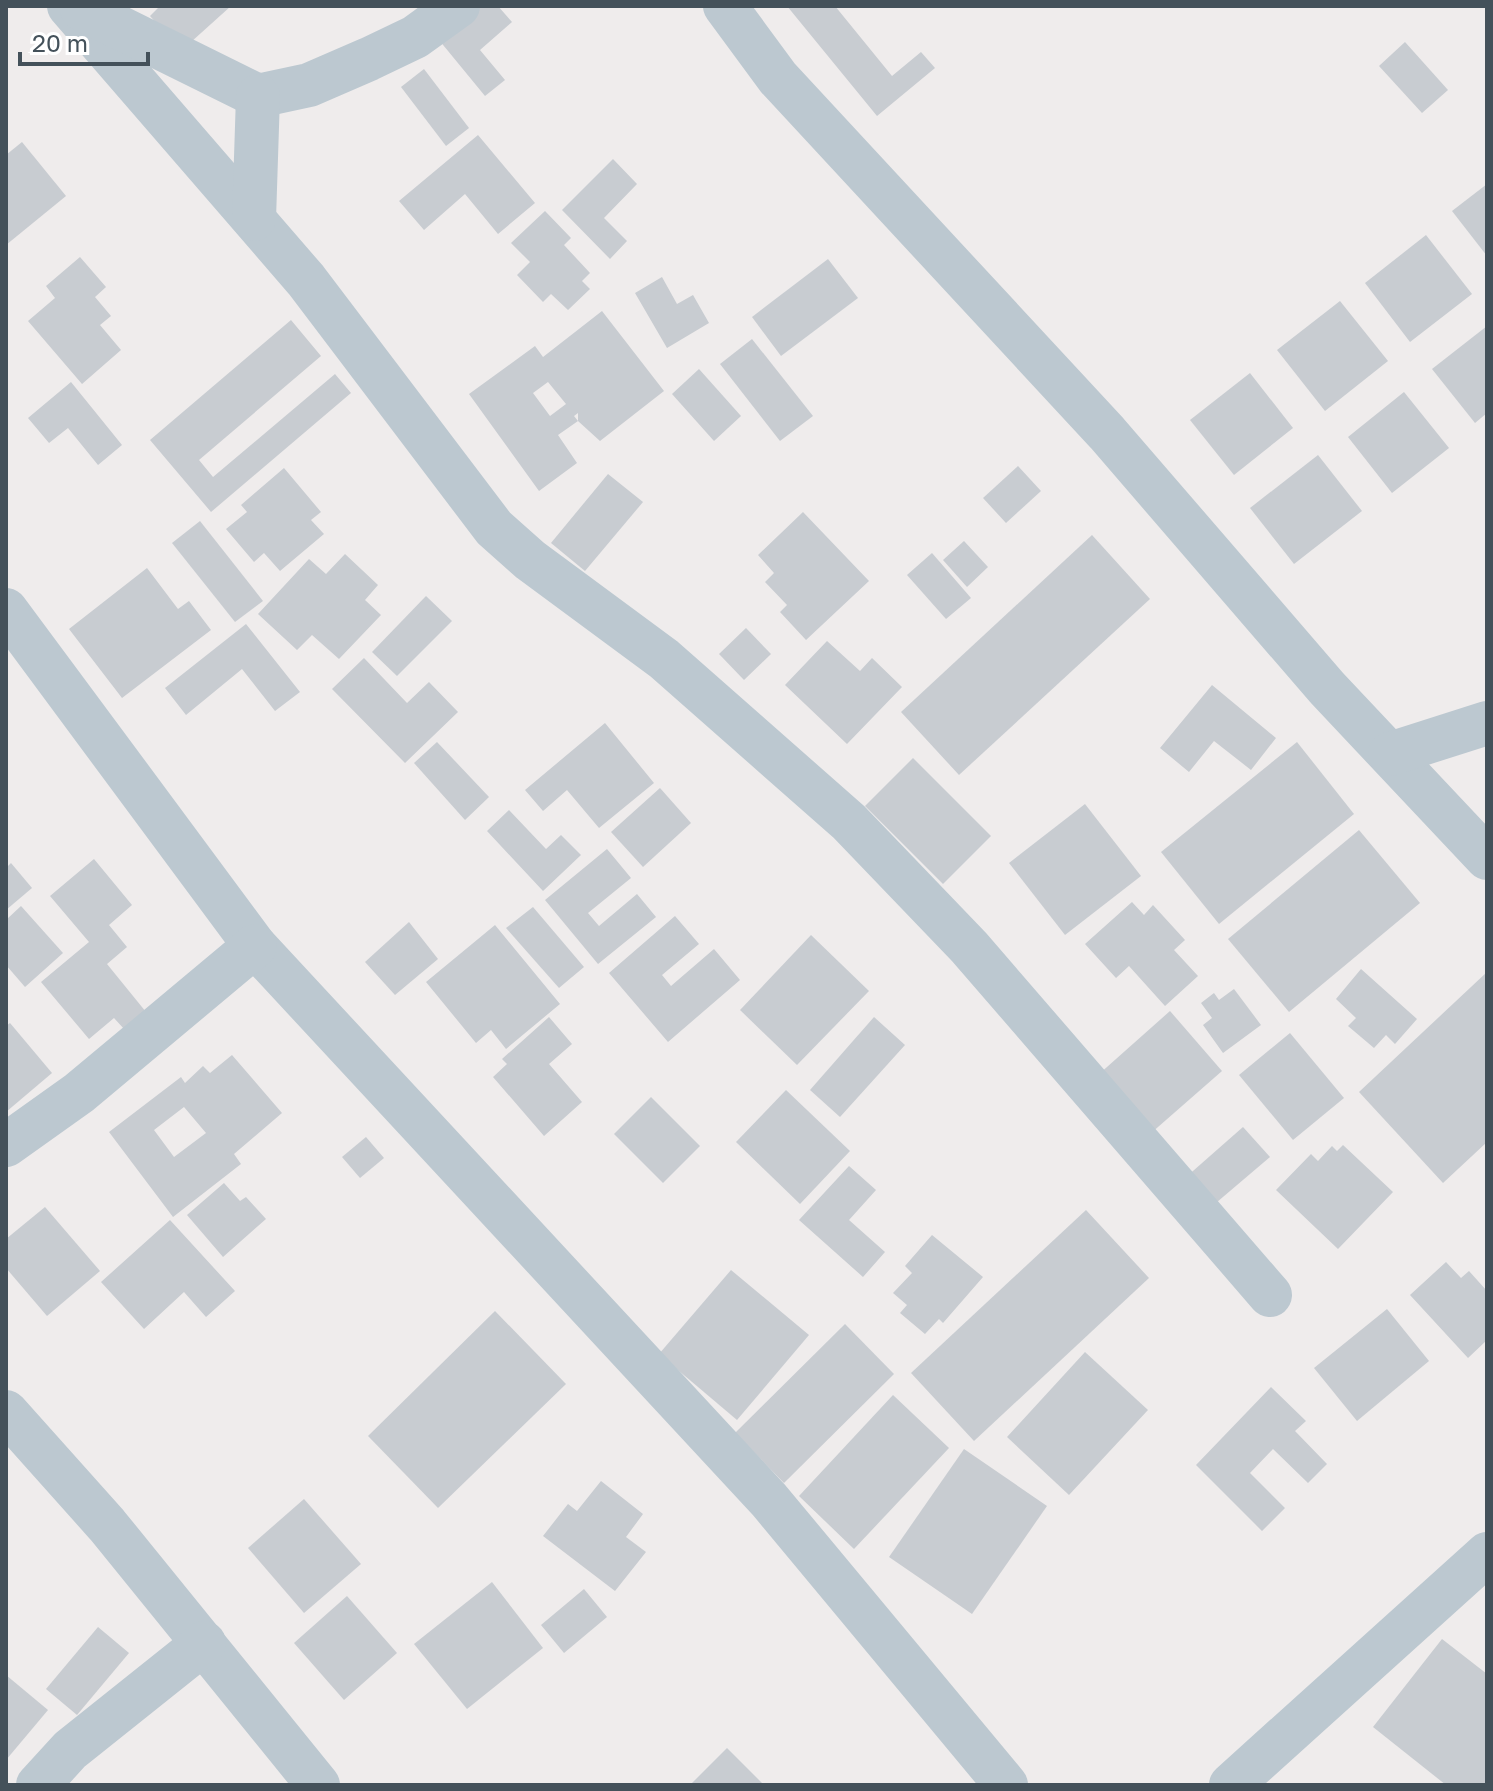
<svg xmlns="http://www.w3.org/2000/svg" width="1493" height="1791" font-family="'Golos Text',sans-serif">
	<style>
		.building { fill: #c8ccd1; fill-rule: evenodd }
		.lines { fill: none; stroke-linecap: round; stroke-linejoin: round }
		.minor { stroke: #bcc8d0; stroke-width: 44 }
	</style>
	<rect width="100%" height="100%" fill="#efecec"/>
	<g class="building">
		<polygon points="160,6 231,6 181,51 150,16"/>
		<polygon points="480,6 498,6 512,22 480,50 505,80 485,96 439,40"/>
		<polygon points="787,6 835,6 892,76 921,52 935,68 877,116"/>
		<polygon points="1405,42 1448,90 1422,113 1379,66"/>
		<polygon points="424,69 469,128 446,146 401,87"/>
		<polygon points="478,135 535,203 498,234 465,194 424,230 399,201"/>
		<polygon points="22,142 66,196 6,245 6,155"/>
		<polygon points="613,159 637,184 604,218 627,241 610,259 562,210"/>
		<polygon points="1487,184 1487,256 1452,211"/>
		<polygon points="545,211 571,238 564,245 590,273 582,281 590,289 568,310 551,294 543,302 517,275 530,262 511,243"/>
		<polygon points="1426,235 1472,294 1410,342 1365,283"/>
		<polygon points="80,257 106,287 95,297 111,316 100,325 121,350 82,384 28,321 55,298 46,286"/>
		<polygon points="828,259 858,298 781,356 752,317"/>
		<polygon points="662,277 677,304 693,295 709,323 667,348 635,293"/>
		<polygon points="1340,301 1388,361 1325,411 1277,350"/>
		<path d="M602,311L664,391L600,441L578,421V413L574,416L578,421L558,435L577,463L539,491L469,394L535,346L543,357ZM548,382L566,404L550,416L533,393Z"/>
		<polygon points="291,320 321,356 199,460 213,477 335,374 351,393 211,512 150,440"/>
		<polygon points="1487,326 1487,413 1475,423 1432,369"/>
		<polygon points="752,339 813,416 780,441 720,364"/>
		<polygon points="699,369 741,416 714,441 672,394"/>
		<polygon points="1250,373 1293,428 1234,475 1190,420"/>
		<polygon points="71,382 122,445 98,465 68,428 49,443 28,418"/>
		<polygon points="1404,392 1449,448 1392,493 1348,437"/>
		<polygon points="1318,455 1362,511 1294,564 1250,508"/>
		<polygon points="1018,466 1041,491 1006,523 983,498"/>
		<polygon points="284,468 321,512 311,520 324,534 280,571 264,553 254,562 226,529 247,512 241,505"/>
		<polygon points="608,474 643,502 585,571 551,543"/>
		<polygon points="803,512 869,581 806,640 780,612 787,605 765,582 774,573 758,555"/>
		<polygon points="200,521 263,601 235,622 172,543"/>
		<polygon points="1092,535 1150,599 959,775 901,712"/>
		<polygon points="964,541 988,567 967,587 943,560"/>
		<polygon points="932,553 971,598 946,619 907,575"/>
		<polygon points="345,554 378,585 365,600 381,615 339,659 312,635 297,650 258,614 309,559 326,574"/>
		<polygon points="147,568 178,609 189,601 211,630 122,698 69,629"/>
		<polygon points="426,596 452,621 397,676 372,652"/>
		<polygon points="246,624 300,692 275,711 242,669 186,715 165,688"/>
		<polygon points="746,628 771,654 744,680 719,654"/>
		<polygon points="827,641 860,671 872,658 902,687 847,744 785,685"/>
		<polygon points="364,658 407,703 429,682 458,712 405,763 332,689"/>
		<polygon points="1212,685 1276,738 1251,770 1214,741 1189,772 1160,748"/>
		<polygon points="605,723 654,783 599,828 567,790 543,811 525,790"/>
		<polygon points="437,742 489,797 465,820 414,763"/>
		<polygon points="1297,742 1354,814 1219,924 1161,852"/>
		<polygon points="913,758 991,836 943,884 865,806"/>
		<polygon points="660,788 691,823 643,867 611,832"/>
		<polygon points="1085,804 1141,876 1065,935 1009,863"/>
		<polygon points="509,810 546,849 561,835 581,855 543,891 487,831"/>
		<polygon points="1359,830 1420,903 1289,1012 1228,939"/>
		<polygon points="607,849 631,878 588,913 599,926 637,894 656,917 598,964 545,900"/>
		<polygon points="94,859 132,905 109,925 127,947 107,964 146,1012 125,1030 114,1018 89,1039 41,982 89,942 50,896"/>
		<polygon points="11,863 32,888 6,910 6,868"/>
		<polygon points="1132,902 1144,915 1153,905 1185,940 1174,950 1198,976 1165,1006 1129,966 1116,978 1085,944"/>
		<polygon points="21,906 63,953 25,987 6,965 6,920"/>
		<polygon points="533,907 584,967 559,988 506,928"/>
		<polygon points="675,916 699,944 662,975 671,986 714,949 740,980 668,1042 609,973"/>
		<polygon points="409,922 438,959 395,995 365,962"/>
		<polygon points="495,925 560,1004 506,1049 491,1030 476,1043 426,982"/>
		<polygon points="811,935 869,991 797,1065 740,1010"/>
		<polygon points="1361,969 1417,1019 1395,1044 1386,1035 1374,1048 1348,1026 1356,1018 1336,999"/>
		<polygon points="1487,972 1487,1142 1443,1183 1359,1092"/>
		<polygon points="1234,989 1261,1025 1223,1053 1203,1025 1212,1018 1201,1003 1214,993 1219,1000"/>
		<polygon points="1170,1011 1222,1071 1150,1134 1098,1075"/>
		<polygon points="549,1017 572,1044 549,1064 582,1102 544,1136 493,1077 507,1064 502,1059"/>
		<polygon points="874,1017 905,1045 840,1117 810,1090"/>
		<polygon points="10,1023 52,1073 6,1112 6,1026"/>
		<polygon points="1290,1033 1344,1098 1293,1140 1239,1075"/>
		<path d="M232,1055L282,1113L234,1154L241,1164L173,1217L109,1132L181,1077L185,1083L203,1066L210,1073ZM184,1107L206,1133L174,1157L154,1130Z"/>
		<polygon points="786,1090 850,1151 800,1204 736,1142"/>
		<polygon points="651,1097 700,1146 663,1183 614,1134"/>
		<polygon points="1243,1127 1270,1157 1210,1208 1185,1178"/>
		<polygon points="366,1137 384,1158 360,1178 342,1157"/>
		<polygon points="1343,1145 1393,1192 1338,1249 1276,1190 1311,1154 1318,1161 1332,1146 1337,1151"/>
		<polygon points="849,1166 876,1190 849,1220 885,1252 863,1277 799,1220"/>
		<polygon points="224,1183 240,1201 246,1197 266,1219 223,1257 187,1215"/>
		<polygon points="45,1207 100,1271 47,1316 6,1268 6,1239"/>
		<polygon points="1086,1210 1149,1278 974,1441 911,1373"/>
		<polygon points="170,1220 235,1291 206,1317 184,1292 144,1329 101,1282"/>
		<polygon points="932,1235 983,1277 943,1323 939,1319 925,1334 900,1313 907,1305 893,1293 912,1273 905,1266"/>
		<polygon points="1446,1262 1461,1278 1469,1271 1487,1291 1487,1340 1468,1358 1410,1295"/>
		<polygon points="731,1270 809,1335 737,1420 659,1354"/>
		<polygon points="1387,1309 1429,1361 1357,1421 1314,1368"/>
		<polygon points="495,1311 566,1384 438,1508 368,1436"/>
		<polygon points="845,1324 894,1374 784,1483 735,1433"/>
		<polygon points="1085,1352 1148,1410 1069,1495 1007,1437"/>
		<polygon points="1271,1387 1306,1421 1295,1431 1327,1464 1308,1483 1273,1449 1250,1473 1285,1508 1262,1531 1196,1465"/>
		<polygon points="893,1395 949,1448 854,1549 799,1496"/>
		<polygon points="964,1449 1047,1506 972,1614 889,1557"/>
		<polygon points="601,1481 643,1514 626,1537 646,1552 615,1591 543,1536 568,1504 577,1511"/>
		<polygon points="304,1499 361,1564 304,1613 248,1548"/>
		<polygon points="492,1582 543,1648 467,1709 414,1644"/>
		<polygon points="584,1589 607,1617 564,1653 541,1625"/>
		<polygon points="347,1596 397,1653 344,1700 294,1643"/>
		<polygon points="98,1627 129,1653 77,1715 46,1689"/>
		<polygon points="1442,1639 1487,1674 1487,1785 1446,1785 1373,1727"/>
		<polygon points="6,1675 48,1710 6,1760"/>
		<polygon points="727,1748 764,1785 690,1785"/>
	</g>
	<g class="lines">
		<g class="minor">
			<polyline points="69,6 306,280 494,528 530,560 664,659 849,822 969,947 1270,1295"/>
			<polyline points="725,6 778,78 1107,433 1327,688 1487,858"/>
			<polyline points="82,9 258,96 309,85 369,59 415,37 458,6"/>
			<polyline points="254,219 258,96"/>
			<polyline points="6,610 255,946 769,1500 1006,1785"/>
			<polyline points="1390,754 1487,723"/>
			<polyline points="6,1145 79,1093 255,946"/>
			<polyline points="6,1412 107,1525 318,1785"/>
			<polyline points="38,1785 70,1750 204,1643"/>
			<polyline points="1231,1785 1487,1554"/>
		</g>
	</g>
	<rect width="1493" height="1791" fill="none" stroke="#44515a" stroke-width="16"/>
	<path d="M20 52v12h128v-12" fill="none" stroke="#44515a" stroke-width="4"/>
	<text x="32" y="52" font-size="24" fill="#44515a" stroke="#ffffff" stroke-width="6" paint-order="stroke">20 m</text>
</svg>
